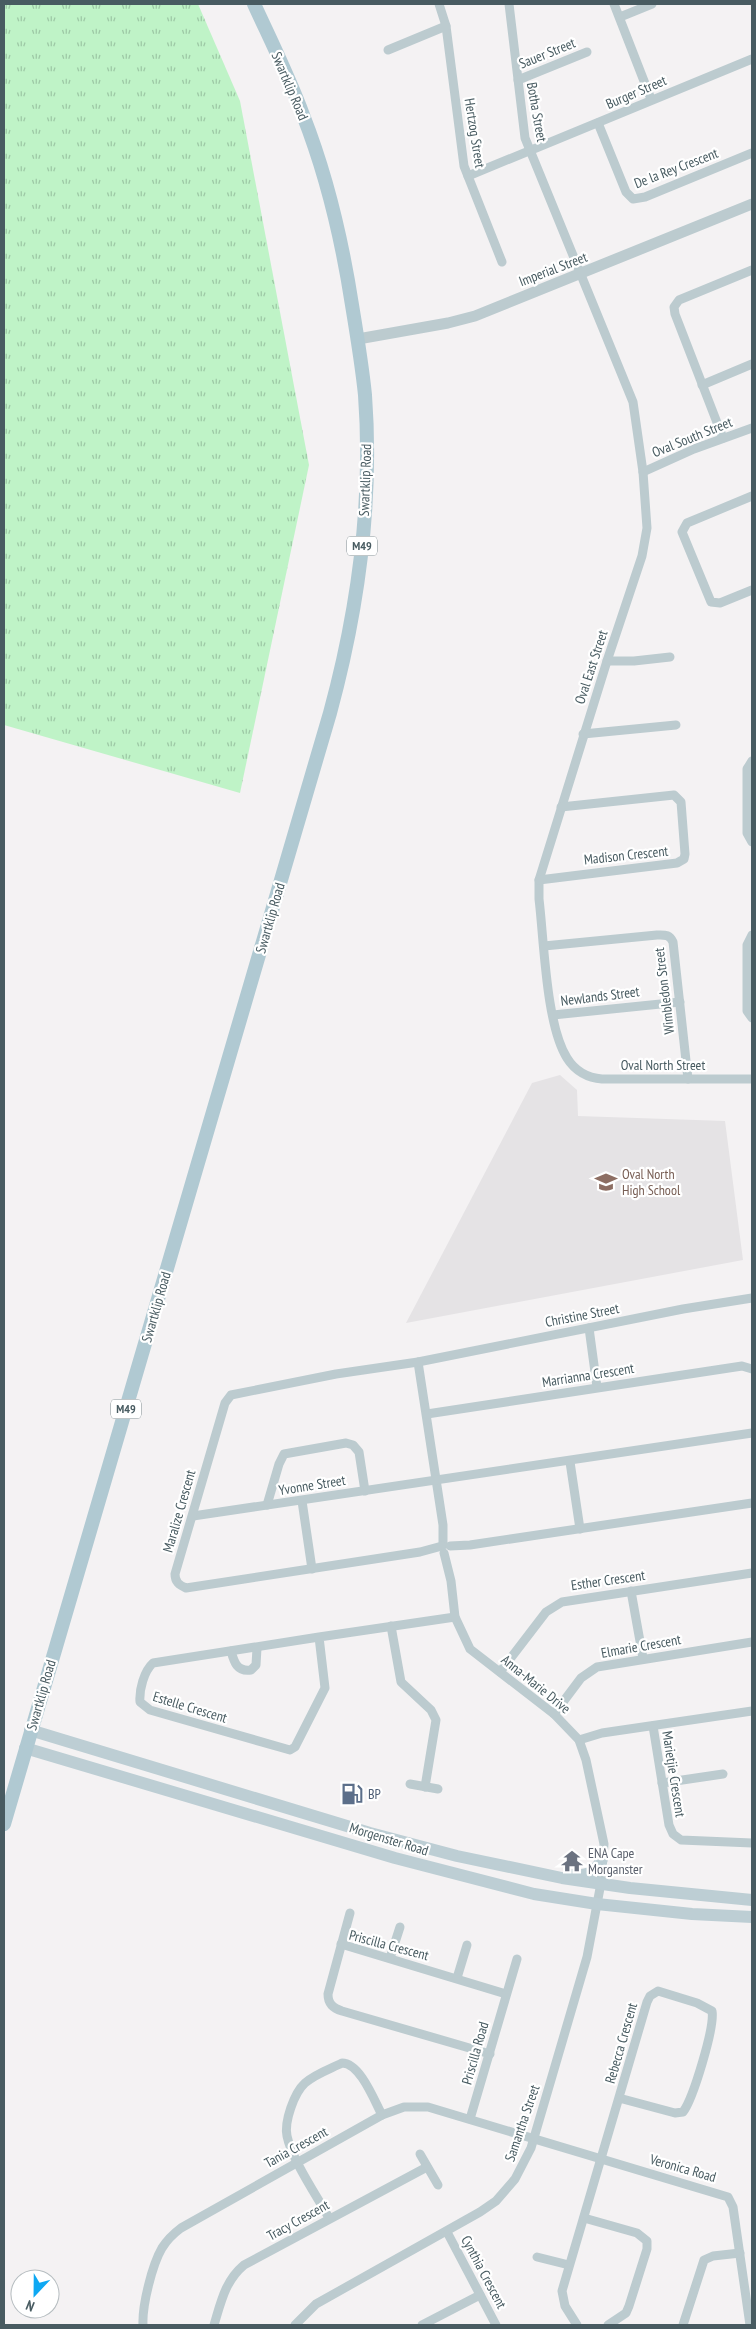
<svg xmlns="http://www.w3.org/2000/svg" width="756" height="2329" font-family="'PT Sans Narrow',sans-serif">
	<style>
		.education { fill: #e5e3e5 }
		.grass { fill: url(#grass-tufts) }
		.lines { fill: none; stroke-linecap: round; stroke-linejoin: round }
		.minor { stroke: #bccbcf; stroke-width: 9 }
		.tertiary { stroke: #bccbcf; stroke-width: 11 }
		.secondary { stroke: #bdced4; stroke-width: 12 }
		.primary { stroke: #b0c9d2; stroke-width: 14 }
		.labels { text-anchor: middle; stroke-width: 4.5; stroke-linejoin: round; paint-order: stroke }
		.shield { fill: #fff; stroke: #7f8c90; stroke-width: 1 }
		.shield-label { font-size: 12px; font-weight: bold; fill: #485b61 }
		.street-label { font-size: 14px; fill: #485b61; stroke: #fff }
		.education-label { font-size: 14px; fill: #785e54; stroke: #fff; text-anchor: start }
		.service-label { font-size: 14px; fill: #4e5e75; stroke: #fff; text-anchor: start }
		.worship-label { font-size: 14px; fill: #5b616d; stroke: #fff; text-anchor: start }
	</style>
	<defs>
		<pattern id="grass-tufts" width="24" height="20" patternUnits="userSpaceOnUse" patternTransform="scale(1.25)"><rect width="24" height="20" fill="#bff3c7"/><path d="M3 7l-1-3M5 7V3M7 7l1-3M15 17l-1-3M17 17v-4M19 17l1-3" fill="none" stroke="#9dc8a5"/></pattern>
	</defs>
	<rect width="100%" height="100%" fill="#f4f2f3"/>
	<polygon class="education" points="560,1075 577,1090 578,1116 725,1121 743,1260 406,1323 532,1083"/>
	<polygon class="grass" points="4,4 198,4 240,101 309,465 240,793 4,725"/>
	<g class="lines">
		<g class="minor">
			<polyline points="439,4 446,26 464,166 502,262"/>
			<path d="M509,4L525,138L633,402L643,472L647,528L642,556L607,661L539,880V899C544,940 546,1025 567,1058C575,1071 588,1078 602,1079H752"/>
			<polyline points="614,4 651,99"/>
			<polyline points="620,17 652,4"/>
			<polyline points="388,50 446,26"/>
			<polyline points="518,80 587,52"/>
			<polyline points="598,123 626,192 633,199 645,197 752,153"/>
			<polyline points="468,176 752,59"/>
			<polyline points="702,385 752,364"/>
			<polyline points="723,438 675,314 674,307 679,300 752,270"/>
			<polyline points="643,472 694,449 752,428"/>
			<polyline points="752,496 687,523 682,532 711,602 720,603 752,590"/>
			<polyline points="607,661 634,661 670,657"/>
			<polyline points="583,734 676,725"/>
			<polyline points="752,761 747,769 747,833 752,842"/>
			<polyline points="539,880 677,863 684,859 685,854 681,802 674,795 561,807"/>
			<polyline points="752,935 747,945 747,1011 752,1018"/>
			<path d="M544,946L657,935C665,935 669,934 673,942L688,1079"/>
			<polyline points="553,1015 680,1002"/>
			<polyline points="589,1328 597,1387"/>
			<polyline points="418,1362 443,1525 443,1545"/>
			<polyline points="427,1414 742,1366 752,1369"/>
			<polyline points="570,1462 580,1529"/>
			<polyline points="302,1501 312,1569"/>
			<polyline points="267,1505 279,1464 284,1454 346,1443 353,1445 359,1452 365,1491"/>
			<polyline points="193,1516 752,1433"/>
			<path d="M442,1546L420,1552L186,1588C179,1585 175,1582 175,1574L225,1403L231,1395L336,1374L418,1362L683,1309L752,1298"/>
			<polyline points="450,1546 470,1545 752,1503"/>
			<polyline points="631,1591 643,1658"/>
			<polyline points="391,1626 401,1682 431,1710 436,1720 425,1787"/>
			<path d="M319,1637L153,1663C144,1671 139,1690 140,1702L150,1710L290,1750L295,1747L325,1688L319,1637L455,1617"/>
			<path d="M231,1651C234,1662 237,1672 251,1670L256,1665L257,1648"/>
			<polyline points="500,1672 546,1612 562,1602 752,1573"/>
			<polyline points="554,1714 581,1678 597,1667 752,1642"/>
			<polyline points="653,1726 669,1825 673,1834 681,1840 752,1843"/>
			<polyline points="579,1740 602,1733 752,1711"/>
			<polyline points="662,1783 723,1774"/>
			<polyline points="410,1784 438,1789"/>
			<path d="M350,1913L328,1994C328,2004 333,2008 342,2011L490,2054"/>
			<polyline points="341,1944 506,1994"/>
			<polyline points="390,1958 400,1927"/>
			<polyline points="457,1978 467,1945"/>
			<polyline points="470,2119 517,1959"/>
			<polyline points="420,2154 438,2185"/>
			<path d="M329,2218C317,2196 292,2160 287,2136C284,2122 294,2093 305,2083C315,2074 330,2069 342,2063C360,2063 374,2100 382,2115"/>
			<polyline points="584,2218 637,2233 647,2241 647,2249 629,2306 626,2313 608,2325"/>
			<polyline points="447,2232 496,2325"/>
			<polyline points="537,2257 569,2265"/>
			<path d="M143,2325C142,2306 152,2265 162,2248C167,2240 173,2234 181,2228L382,2115L404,2107H428L728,2197L733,2207L750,2325"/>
			<path d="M214,2325C221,2302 225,2281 244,2265L427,2167"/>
			<polyline points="295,2325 316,2304 480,2212 496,2201 515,2179 531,2148 587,1957 601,1883 604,1844 586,1760 579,1740 554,1714 470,1649 455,1617 451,1581 444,1553"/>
			<polyline points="422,2325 480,2295"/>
			<path d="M577,2325L565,2306L562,2291L647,2002L650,1996L658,1991L697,2003L712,2011C715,2027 693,2099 683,2112L675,2113L619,2098"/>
			<polyline points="683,2325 704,2260 713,2256 740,2253"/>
		</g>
		<polyline class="tertiary" points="358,339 448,323 475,316 752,204"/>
		<g class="secondary">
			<polyline points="30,1730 370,1833 457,1856 562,1878 630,1888 752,1900"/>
			<polyline points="25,1748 395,1858 534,1894 597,1904 692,1914 752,1917"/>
			<path d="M573,1875C589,1877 597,1870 603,1857"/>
		</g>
		<path class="primary" d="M4,1824L330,713C358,610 373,503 365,395C362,365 357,335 352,305C342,240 327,176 303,115C289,77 271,41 254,4"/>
	</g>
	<defs>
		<g id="school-bare" transform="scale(1.725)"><path d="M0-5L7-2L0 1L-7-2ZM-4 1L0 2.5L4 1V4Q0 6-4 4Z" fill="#8d6e63" stroke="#fff" stroke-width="2.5" paint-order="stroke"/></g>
		<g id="fuel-bare" transform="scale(1.725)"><path d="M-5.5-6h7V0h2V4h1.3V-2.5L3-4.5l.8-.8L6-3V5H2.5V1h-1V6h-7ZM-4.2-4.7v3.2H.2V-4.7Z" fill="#5c6f8a" stroke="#fff" stroke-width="2.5" paint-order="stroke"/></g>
		<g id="temple-bare" transform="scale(1.725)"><path d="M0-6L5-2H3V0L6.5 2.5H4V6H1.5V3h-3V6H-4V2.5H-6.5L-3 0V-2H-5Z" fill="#6b7280" stroke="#fff" stroke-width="2.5" paint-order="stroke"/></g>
	</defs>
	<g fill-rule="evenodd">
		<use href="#school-bare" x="606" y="1182"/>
		<use href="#fuel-bare" x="352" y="1794"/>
		<use href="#temple-bare" x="572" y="1861"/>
	</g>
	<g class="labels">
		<g class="shield">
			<rect x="347" y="536.5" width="30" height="19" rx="4"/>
			<rect x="111" y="1399.5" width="30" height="19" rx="4"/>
		</g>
		<g class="shield-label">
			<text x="362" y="550">M49</text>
			<text x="126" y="1413">M49</text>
		</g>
		<g class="street-label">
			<text transform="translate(547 53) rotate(-22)" y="5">Sauer Street</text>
			<text transform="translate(290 86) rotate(67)" y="5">Swartklip Road</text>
			<text transform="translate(636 92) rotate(-23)" y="5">Burger Street</text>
			<text transform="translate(537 112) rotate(80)" y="5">Botha Street</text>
			<text transform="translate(475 133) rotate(81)" y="5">Hertzog Street</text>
			<text transform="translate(676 168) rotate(-21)" y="5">De la Rey Crescent</text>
			<text transform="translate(553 269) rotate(-21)" y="5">Imperial Street</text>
			<text transform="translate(692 437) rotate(-22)" y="5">Oval South Street</text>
			<text transform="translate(365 480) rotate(-88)" y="5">Swartklip Road</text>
			<text transform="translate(591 667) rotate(-72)" y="5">Oval East Street</text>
			<text transform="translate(626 855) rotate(-6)" y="5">Madison Crescent</text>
			<text transform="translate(270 918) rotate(-74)" y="5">Swartklip Road</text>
			<text transform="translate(664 991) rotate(-97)" y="5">Wimbledon Street</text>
			<text transform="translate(600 996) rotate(-7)" y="5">Newlands Street</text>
			<text x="663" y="1070">Oval North Street</text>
			<text transform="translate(156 1307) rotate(-74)" y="5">Swartklip Road</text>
			<text transform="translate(582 1315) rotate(-11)" y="5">Christine Street</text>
			<text transform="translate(588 1375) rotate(-9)" y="5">Marrianna Crescent</text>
			<text transform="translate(312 1485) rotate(-9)" y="5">Yvonne Street</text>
			<text transform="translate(179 1511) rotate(-74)" y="5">Maralize Crescent</text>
			<text transform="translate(608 1580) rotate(-8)" y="5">Esther Crescent</text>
			<text transform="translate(641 1646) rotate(-10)" y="5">Elmarie Crescent</text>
			<text transform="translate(536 1684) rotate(39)" y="5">Anna-Marie Drive</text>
			<text transform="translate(41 1695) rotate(-74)" y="5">Swartklip Road</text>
			<text transform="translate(190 1707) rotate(17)" y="5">Estelle Crescent</text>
			<text transform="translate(674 1774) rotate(81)" y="5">Marietjie Crescent</text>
			<text transform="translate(389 1839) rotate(17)" y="5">Morgenster Road</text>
			<text transform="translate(389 1945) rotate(15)" y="5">Priscilla Crescent</text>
			<text transform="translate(621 2043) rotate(-74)" y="5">Rebecca Crescent</text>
			<text transform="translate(475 2053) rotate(-74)" y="5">Priscilla Road</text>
			<text transform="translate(522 2123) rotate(-71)" y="5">Samantha Street</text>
			<text transform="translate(296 2147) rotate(-29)" y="5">Tania Crescent</text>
			<text transform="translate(683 2168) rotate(16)" y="5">Veronica Road</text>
			<text transform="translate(298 2220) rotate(-29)" y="5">Tracy Crescent</text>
			<text transform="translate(484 2272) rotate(62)" y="5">Cynthia Crescent</text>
		</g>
		<g class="education-label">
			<text x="622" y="1179">Oval North<tspan x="622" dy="16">High School</tspan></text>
		</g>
		<g class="service-label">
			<text x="368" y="1799">BP</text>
		</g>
		<g class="worship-label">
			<text x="588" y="1858">ENA Cape<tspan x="588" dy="16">Morganster</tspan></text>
		</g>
	</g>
	<rect width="756" height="2329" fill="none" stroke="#485b61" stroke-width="10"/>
	<g transform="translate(35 2294) rotate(202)"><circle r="24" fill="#ffffff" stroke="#b6bdc0"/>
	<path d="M0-4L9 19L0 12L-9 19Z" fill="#0ea8f3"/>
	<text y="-8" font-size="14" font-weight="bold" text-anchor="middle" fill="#485b61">N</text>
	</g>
</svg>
